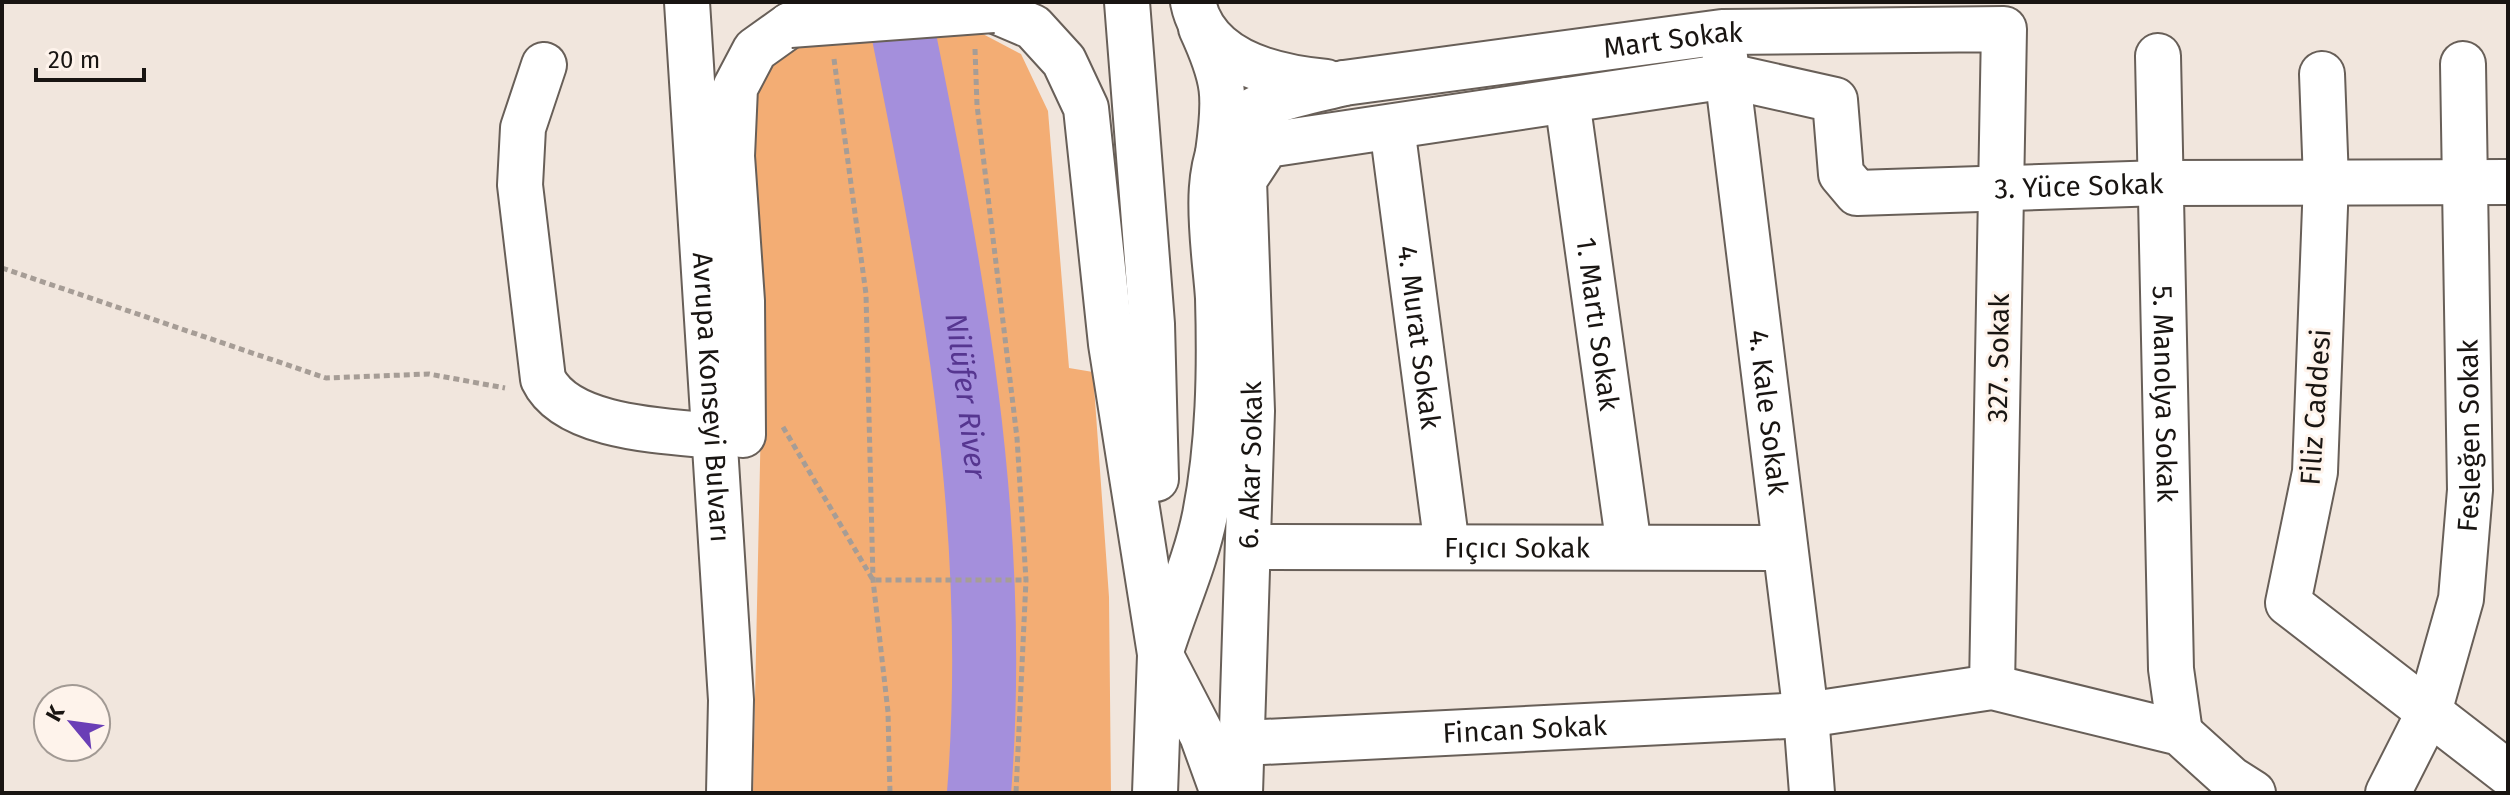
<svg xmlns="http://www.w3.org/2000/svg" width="2510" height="795" font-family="'Fira Sans',sans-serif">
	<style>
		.green { fill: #f3ad74 }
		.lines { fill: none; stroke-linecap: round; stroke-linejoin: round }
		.river { stroke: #a48fdc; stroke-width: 64 }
		.minor-casing { stroke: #685f58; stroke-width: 48 }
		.major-casing { stroke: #685f58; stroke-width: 48 }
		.path { stroke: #a69d96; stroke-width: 5; stroke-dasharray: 6 4; stroke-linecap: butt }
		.minor { stroke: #fff; stroke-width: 44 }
		.major { stroke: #fff; stroke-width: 44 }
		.major-bridge-casing { stroke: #685f58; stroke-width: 48; stroke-linecap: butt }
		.major-bridge { stroke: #fff; stroke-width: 44 }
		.labels { text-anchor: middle; stroke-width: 6; stroke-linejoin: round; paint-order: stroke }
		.street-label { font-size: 28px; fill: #191512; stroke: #fef3eb }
		.water-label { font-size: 30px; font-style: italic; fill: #563690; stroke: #fef3eb }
	</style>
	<rect width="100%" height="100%" fill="#f1e6dd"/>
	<path class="green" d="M981,33L1021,54L1048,111L1069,368L1093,372L1109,597L1111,793H753L761,417L750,105C756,85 759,69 776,56C809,32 937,34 981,33Z"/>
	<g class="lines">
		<path class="river" id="s1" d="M897,2C951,268 1001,520 979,793"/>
		<g class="minor-casing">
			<g id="minor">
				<path id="s2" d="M1724,49L1806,715L1812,793"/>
				<path id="s3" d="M2158,56L2171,669L2180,733"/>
				<path d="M544,65L523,128L520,185L543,379C567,429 666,431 715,436"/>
				<path id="s4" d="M1344,83L1722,32L2004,29L1992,687"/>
				<path id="s5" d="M1567,100L1629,547"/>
				<path id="s6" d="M1392,127L1447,547"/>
				<path id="s7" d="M1249,547L1785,548"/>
				<path id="s8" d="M1243,743L1806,715L1992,687L2180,733L2231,779L2253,793"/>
				<path id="s9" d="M1240,793L1252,411L1244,180L1267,145L1728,76L1835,100L1841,174L1857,193L2161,183L2508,182"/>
				<path id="s10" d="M2388,793L2429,712L2461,599L2470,490L2463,64"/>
			</g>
		</g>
		<g class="major-casing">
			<g id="major">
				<path id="s11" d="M687,2L731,700L729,793"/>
				<polyline points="1127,2 1152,324 1156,479"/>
				<path d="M1193,2C1205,61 1274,77 1326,82"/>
				<polyline points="993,10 1033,27 1064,61 1086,108 1111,344 1160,654 1202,735 1223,793"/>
				<path d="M1201,28C1225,80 1226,96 1218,153"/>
				<polyline points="2322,74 2326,181 2315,472 2288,603 2508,773"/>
				<polyline points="743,435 742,301 732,156 735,88 755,50 790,25"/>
				<path d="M1162,648C1176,604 1196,560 1205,515C1219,444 1220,370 1218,298C1215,248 1197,162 1236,122C1258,100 1314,91 1344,83"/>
				<polyline points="1155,793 1160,655"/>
			</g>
		</g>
		<g class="path">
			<polyline points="975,49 977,105 1017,438 1026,580 1016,793"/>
			<polyline points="834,59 866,294 873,580 888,712 890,793"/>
			<polyline points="2,268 326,378 429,374 505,388"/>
			<polyline points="783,427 873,580 1026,580"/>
		</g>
		<use href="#minor" class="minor"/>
		<use href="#major" class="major"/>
		<g class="major-bridge-casing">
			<polyline id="major-bridge" points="790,25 993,10"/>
		</g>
		<use href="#major-bridge" class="major-bridge"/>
	</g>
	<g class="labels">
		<g class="street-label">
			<text dy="10" stroke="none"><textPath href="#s4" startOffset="332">Mart Sokak</textPath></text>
			<text dy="10" stroke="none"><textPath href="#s9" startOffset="1552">3. Yüce Sokak</textPath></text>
			<text dy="10" stroke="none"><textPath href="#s5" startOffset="226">1. Martı Sokak</textPath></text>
			<text dy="10" stroke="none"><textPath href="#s6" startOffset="212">4. Murat Sokak</textPath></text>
			<text transform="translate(1998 358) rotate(-89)" y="10">327. Sokak</text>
			<text dy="10" stroke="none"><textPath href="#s3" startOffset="338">5. Manolya Sokak</textPath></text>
			<text dy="10" stroke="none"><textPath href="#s11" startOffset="396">Avrupa Konseyi Bulvarı</textPath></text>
			<text transform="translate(2315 407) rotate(-86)" y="10">Filiz Caddesi</text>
			<text dy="10" stroke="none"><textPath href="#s2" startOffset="366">4. Kale Sokak</textPath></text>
			<text dy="10" stroke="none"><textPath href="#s10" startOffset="372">Fesleğen Sokak</textPath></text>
			<text dy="10" stroke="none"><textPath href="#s9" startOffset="328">6. Akar Sokak</textPath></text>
			<text dy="10" stroke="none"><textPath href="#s7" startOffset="268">Fıçıcı Sokak</textPath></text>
			<text dy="10" stroke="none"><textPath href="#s8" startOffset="282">Fincan Sokak</textPath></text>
		</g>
		<g class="water-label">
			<text dy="10" stroke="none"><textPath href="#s1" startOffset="400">Nilüfer River</textPath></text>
		</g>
	</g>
	<rect width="2510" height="795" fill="none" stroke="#191512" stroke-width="8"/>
	<g transform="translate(72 723) rotate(299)"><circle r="38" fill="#fef3eb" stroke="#a29a94" stroke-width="2"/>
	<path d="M0-6L14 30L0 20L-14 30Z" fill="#6a3eb6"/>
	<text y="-12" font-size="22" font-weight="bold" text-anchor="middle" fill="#191512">K</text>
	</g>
	<path d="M36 68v12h108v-12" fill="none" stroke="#191512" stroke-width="4"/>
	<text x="48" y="68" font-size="24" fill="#191512" stroke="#fef3eb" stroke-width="6" paint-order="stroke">20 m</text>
</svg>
